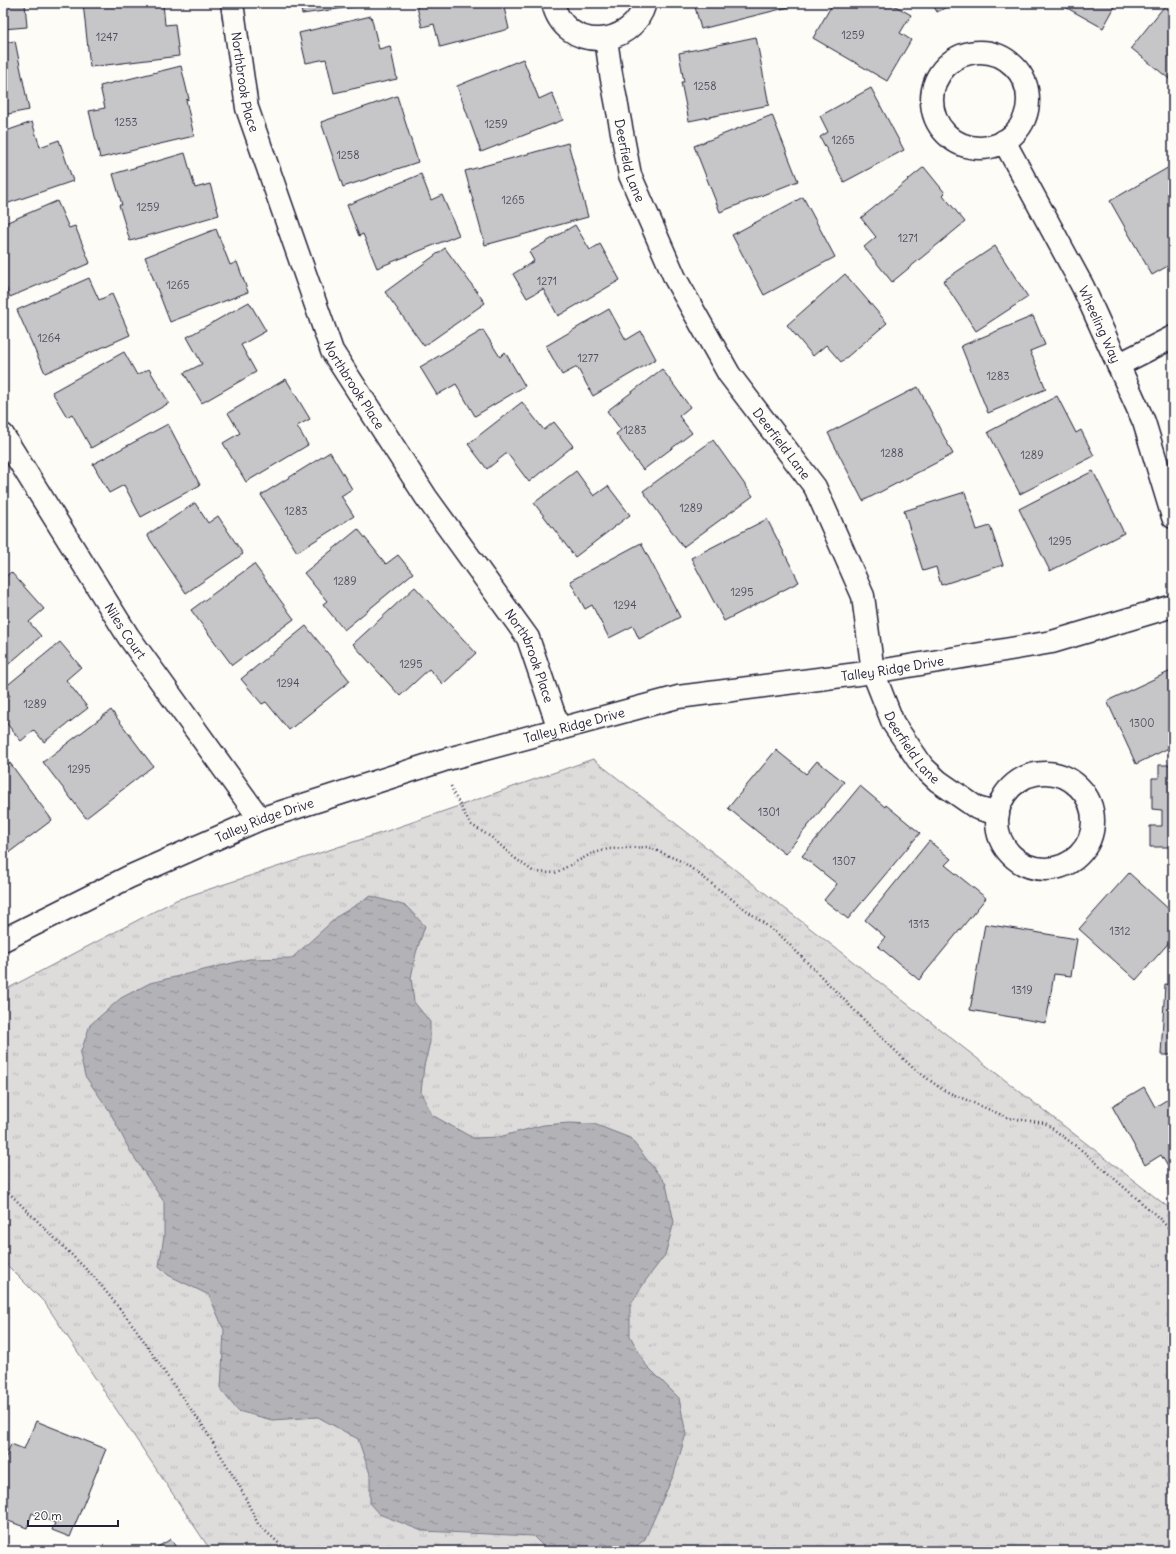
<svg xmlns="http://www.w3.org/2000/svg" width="1176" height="1554" font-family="Delius,sans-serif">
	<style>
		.grass { fill: url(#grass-tufts); stroke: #807f8b }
		.water { fill: url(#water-ripples); stroke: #787885 }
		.building { fill: #c6c6c8; stroke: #22223b }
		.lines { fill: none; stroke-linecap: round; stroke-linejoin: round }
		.street-casing { stroke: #22223b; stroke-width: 25 }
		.secondary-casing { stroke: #22223b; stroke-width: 25 }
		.path { stroke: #22223b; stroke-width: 2.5; stroke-dasharray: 1 3; stroke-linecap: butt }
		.street { stroke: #fdfcf7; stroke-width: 22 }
		.secondary { stroke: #fdfcf7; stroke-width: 22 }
		.labels { text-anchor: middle; stroke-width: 3; stroke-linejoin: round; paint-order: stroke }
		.number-label { font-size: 11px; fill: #4b4b5e }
		.street-label { font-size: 13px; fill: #22223b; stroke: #fdfcf7 }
	</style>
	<defs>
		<pattern id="grass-tufts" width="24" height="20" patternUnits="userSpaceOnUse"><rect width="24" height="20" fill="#dddcdb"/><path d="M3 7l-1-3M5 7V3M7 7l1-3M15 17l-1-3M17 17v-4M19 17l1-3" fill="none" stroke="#bdbcbd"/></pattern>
		<pattern id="water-ripples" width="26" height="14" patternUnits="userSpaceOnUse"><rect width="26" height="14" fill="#b2b2b7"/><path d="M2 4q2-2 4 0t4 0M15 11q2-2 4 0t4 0" fill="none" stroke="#909096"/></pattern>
	</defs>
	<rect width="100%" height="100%" fill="#fdfcf7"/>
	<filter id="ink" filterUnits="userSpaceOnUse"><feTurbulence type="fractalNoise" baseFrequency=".025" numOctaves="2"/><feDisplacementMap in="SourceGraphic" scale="8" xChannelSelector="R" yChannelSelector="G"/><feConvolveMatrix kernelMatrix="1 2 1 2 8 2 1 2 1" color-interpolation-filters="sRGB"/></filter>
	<g filter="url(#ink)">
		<polygon class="grass" points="593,759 1173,1211 1173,1551 211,1551 45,1303 3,1261 3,991 176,900 387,831"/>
		<polygon class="water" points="371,896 406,906 425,926 416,953 411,978 414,1002 430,1022 430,1042 424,1066 421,1092 432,1115 473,1138 499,1137 543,1125 569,1123 594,1124 630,1138 666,1184 674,1222 665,1255 646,1280 630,1306 630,1336 646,1365 679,1398 686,1434 674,1474 645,1539 631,1551 548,1551 533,1536 422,1531 379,1514 370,1504 370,1474 358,1439 318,1417 272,1420 238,1411 221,1390 224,1330 209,1295 168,1275 159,1266 164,1236 164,1202 130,1151 109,1110 85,1076 80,1054 90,1025 121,998 150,983 249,959 292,958 338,916"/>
		<g class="building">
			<polygon points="3,3 25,3 27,27 3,29"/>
			<polygon points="83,3 163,3 165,25 175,24 179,56 90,67"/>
			<polygon points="300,3 381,3 302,14"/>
			<polygon points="416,3 503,3 509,29 440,47 434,24 422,27"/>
			<polygon points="694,3 793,3 793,6 701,29"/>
			<polygon points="833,3 890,3 911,15 900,33 911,40 887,81 813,38"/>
			<polygon points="932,3 955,3 937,12"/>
			<polygon points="1058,3 1117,3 1103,28"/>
			<polygon points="1167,3 1173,3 1173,82 1131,48"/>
			<polygon points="371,16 379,49 390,46 397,79 334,93 326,59 306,63 299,33"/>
			<polygon points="756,37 769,105 689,121 681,82 684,82 679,53"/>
			<polygon points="15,41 29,110 3,115 3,43"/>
			<polygon points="523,59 539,99 552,93 563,120 481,152 457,86"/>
			<polygon points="181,66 189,99 186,100 194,136 100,158 89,111 105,108 100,86"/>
			<polygon points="871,88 904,150 844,182 820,137 828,132 820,116"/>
			<polygon points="397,96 418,162 343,187 321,122"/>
			<polygon points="772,115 798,181 720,212 694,146"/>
			<polygon points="32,122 40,147 59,140 73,181 3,205 3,132"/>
			<polygon points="568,143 588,217 485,245 465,171"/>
			<polygon points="185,153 195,188 210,184 219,215 130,241 119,205 122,205 113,174"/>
			<polygon points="1171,166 1173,169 1173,263 1152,275 1110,201"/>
			<polygon points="924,167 945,193 943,195 965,222 892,282 864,247 876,237 861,218"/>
			<polygon points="421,174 431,200 442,195 459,235 377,268 363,234 359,236 347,205"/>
			<polygon points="803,197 835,257 764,295 732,235"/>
			<polygon points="57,201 69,228 75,226 90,263 10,297 3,280 3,266 5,265 3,259 3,224"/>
			<polygon points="575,225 590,250 600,244 620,280 558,316 543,289 527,298 513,274 534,261 529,252"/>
			<polygon points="216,229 230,265 237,262 248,292 170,322 145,257"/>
			<polygon points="995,246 1028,297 976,331 943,281"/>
			<polygon points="445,248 485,303 424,346 385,292"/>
			<polygon points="845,274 887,323 841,362 826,345 813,356 787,325"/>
			<polygon points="89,278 99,300 112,294 130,335 45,373 17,310"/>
			<polygon points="249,302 266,331 241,345 256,372 202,403 184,373 202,364 187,337"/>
			<polygon points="609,309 626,340 641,331 656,359 593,396 577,367 562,375 546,346"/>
			<polygon points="1033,316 1045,345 1030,351 1046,389 988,413 961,346"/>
			<polygon points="483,330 500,357 505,352 525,386 475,416 456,384 437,395 420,367"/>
			<polygon points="124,352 137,375 149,369 169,403 91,448 72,414 67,417 52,392"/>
			<polygon points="662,369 690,407 679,416 692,433 643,470 616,434 621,430 607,411"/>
			<polygon points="286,379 310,419 297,426 308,445 246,482 223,443 240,433 228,413"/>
			<polygon points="918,387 953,454 863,501 828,433"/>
			<polygon points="1057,396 1076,433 1081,430 1094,456 1020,494 988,432"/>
			<polygon points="522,402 544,430 554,422 573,446 529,482 507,453 487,469 468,444"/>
			<polygon points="168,424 200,485 141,517 124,485 109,493 93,464"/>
			<polygon points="713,440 753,496 683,547 643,491"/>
			<polygon points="330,452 352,489 341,496 354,516 297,552 261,495"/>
			<polygon points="576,471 594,496 608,486 630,515 575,557 534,503"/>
			<polygon points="1093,471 1124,533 1050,571 1019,509"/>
			<polygon points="965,492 977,530 990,526 1003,565 941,585 936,567 923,571 904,511"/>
			<polygon points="195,503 208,523 218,516 243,554 186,593 147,535"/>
			<polygon points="767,519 799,582 724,621 691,558"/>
			<polygon points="358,529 386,564 398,555 413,573 344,630 323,604 327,601 304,573"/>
			<polygon points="641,543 680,617 639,639 633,626 609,638 592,605 585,609 570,581"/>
			<polygon points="254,564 294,619 232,665 191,610"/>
			<polygon points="11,572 44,609 29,622 41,636 3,669 3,579"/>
			<polygon points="415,587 476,653 443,684 429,669 400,696 353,644"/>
			<polygon points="306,626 350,681 289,730 266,702 262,704 241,679"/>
			<polygon points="60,642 81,667 66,680 88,708 44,742 34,730 21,741 3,719 3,702 10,696 4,688"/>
			<polygon points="1173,670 1173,746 1136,764 1107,701"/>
			<polygon points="111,710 153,766 86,818 43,762"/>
			<polygon points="776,750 806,774 817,761 844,782 785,854 728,808"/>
			<polygon points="10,763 52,820 3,857 3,768"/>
			<polygon points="1159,765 1173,765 1173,847 1150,847 1150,826 1162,826 1162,810 1152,809 1152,778 1159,778"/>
			<polygon points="860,786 885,807 886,805 920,833 848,919 824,900 837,884 802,856"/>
			<polygon points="929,841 951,859 945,865 986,898 919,980 878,946 885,937 865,920"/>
			<polygon points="1129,873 1173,913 1173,938 1136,980 1079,929"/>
			<polygon points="985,924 1077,939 1071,976 1054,974 1046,1023 970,1010"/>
			<polygon points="1165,984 1173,985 1173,1055 1161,1055"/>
			<polygon points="1144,1087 1155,1107 1173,1096 1173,1175 1161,1155 1145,1165 1112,1106"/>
			<polygon points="36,1421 106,1449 70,1537 52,1530 55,1523 32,1513 27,1528 3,1519 3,1464 11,1444 24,1449"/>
			<polygon points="171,1539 178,1551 151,1551"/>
		</g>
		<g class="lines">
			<g class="street-casing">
				<g id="street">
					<path id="s1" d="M232,3L247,108L332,351L426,497L528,638L559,729"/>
					<path d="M553,3C564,52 632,50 645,3"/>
					<path id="s2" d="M606,39L611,74L630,175L675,278L729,374L815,487L863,596L873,672L893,723L923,767L938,781L977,808L998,814"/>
					<circle cx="980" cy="100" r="48"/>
					<path id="s3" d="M1004,141L1083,287L1144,422L1173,517"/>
					<polyline points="1118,365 1173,337"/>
					<path id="s4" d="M3,435L128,636L260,819"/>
					<circle cx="1045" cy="821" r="48"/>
				</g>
			</g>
			<g class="secondary-casing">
				<g id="secondary">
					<path id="s5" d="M3,940L129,877L260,819L444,760L678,697L873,672L1052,642L1173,606"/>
				</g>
			</g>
			<g class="path">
				<polyline points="451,786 454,794 470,824 494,839 512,856 534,872 555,873 591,854 608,849 648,847 683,862 783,938 878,1034 913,1068 943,1090 1009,1118 1045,1123 1084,1152 1159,1218 1173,1233"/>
				<polyline points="3,1187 95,1278 136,1329 169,1379 201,1423 239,1485 258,1524 287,1551"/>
			</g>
			<use href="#street" class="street"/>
			<use href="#secondary" class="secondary"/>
		</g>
	</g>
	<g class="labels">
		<g class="number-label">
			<text x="853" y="39">1259</text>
			<text x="107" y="41">1247</text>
			<text x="705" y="90">1258</text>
			<text x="126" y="126">1253</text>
			<text x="496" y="128">1259</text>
			<text x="843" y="144">1265</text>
			<text x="348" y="159">1258</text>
			<text x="513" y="204">1265</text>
			<text x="148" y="211">1259</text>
			<text x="908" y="242">1271</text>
			<text x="547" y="285">1271</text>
			<text x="178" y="289">1265</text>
			<text x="49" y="342">1264</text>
			<text x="588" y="362">1277</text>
			<text x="998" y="380">1283</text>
			<text x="635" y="434">1283</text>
			<text x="892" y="457">1288</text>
			<text x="1032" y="459">1289</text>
			<text x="691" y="512">1289</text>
			<text x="296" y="515">1283</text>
			<text x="1060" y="545">1295</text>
			<text x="345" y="585">1289</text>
			<text x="742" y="596">1295</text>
			<text x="625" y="609">1294</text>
			<text x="411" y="668">1295</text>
			<text x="288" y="687">1294</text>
			<text x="35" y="708">1289</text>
			<text x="1142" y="727">1300</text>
			<text x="79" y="773">1295</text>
			<text x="769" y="816">1301</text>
			<text x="844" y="865">1307</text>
			<text x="919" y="928">1313</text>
			<text x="1120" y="935">1312</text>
			<text x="1022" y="994">1319</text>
		</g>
		<g class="street-label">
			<text dy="5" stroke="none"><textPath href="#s1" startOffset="80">Northbrook Place</textPath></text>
			<text dy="5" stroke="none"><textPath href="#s2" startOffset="124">Deerfield Lane</textPath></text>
			<text dy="5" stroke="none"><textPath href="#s3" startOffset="207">Wheeling Way</textPath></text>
			<text dy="5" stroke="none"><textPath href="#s1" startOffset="404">Northbrook Place</textPath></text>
			<text dy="5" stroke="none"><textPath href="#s2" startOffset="448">Deerfield Lane</textPath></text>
			<text dy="5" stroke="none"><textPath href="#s4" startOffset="231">Niles Court</textPath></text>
			<text dy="5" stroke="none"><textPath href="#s1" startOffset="728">Northbrook Place</textPath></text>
			<text dy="5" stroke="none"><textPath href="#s5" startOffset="936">Talley Ridge Drive</textPath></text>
			<text dy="5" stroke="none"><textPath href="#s5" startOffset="612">Talley Ridge Drive</textPath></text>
			<text dy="5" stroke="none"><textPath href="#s2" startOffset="784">Deerfield Lane</textPath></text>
			<text dy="5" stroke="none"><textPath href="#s5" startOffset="288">Talley Ridge Drive</textPath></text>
		</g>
	</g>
	<rect width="1176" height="1554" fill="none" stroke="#fdfcf7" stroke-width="16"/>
	<rect x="8" y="8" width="1160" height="1538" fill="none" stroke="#22223b" stroke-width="1.5" filter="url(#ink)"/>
	<path d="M28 1520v6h90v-6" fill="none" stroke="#22223b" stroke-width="2"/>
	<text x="34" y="1520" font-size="12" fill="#22223b" stroke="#fdfcf7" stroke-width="3" paint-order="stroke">20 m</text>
</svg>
